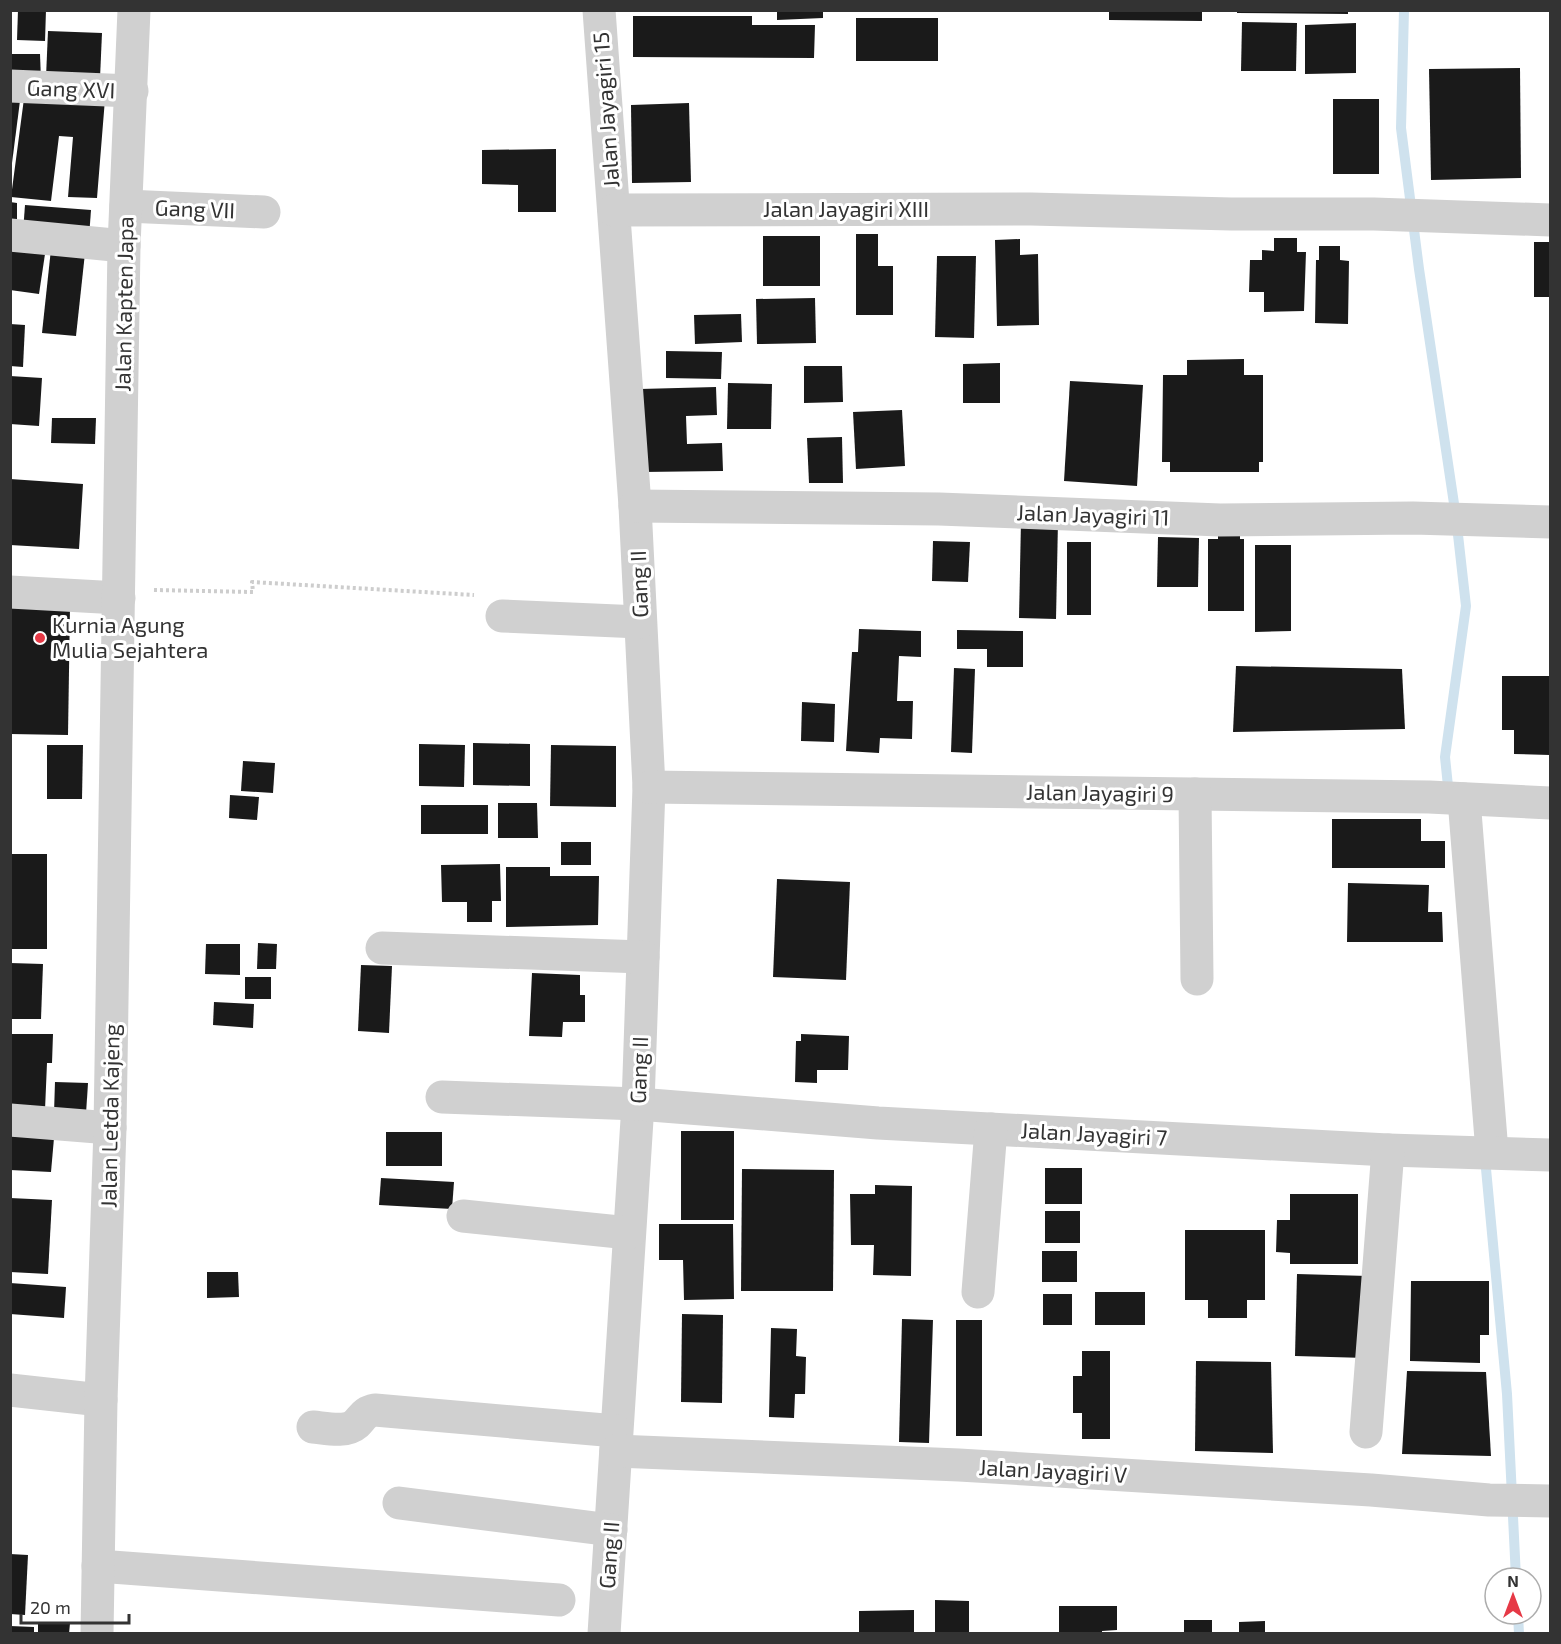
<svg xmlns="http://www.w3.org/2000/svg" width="1561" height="1644" font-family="'Exo 2',sans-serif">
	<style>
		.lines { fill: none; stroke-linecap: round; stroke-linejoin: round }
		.stream { stroke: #cfe2ee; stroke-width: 10 }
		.building { fill: #1a1a1a }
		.path { stroke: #cdcdcd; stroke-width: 4; stroke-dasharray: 3 3; stroke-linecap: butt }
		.minor { stroke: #d0d0d0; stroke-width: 33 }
		.poi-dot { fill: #e63946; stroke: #fff; stroke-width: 2 }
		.labels { text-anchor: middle; stroke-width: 6; stroke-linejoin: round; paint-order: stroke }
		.street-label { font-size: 22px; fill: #333; stroke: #fff }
		.poi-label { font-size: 22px; fill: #333; stroke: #fff; text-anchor: start }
	</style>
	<rect width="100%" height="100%" fill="#fff"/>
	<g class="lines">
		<g class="stream">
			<polyline points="1404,10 1401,128 1419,269 1456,517 1466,606 1445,757 1449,796"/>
			<polyline points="1485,1158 1507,1394 1516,1578"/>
			<polyline points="1518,1614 1519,1634"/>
		</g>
	</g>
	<g class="building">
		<polygon points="18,10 46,10 45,41 17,40"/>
		<polygon points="777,10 823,10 823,18 777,20"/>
		<polygon points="1109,10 1202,10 1202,21 1109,20"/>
		<polygon points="1237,10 1348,10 1348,14 1237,13"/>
		<polygon points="633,16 752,16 752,25 815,25 814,58 633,57"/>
		<rect x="856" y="18" width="82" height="43"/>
		<polygon points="1242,22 1297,23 1296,71 1241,71"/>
		<polygon points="1356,23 1356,73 1305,74 1305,25"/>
		<polygon points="48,31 102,33 100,78 46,77"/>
		<polygon points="10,54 40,54 41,80 10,80"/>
		<polygon points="1520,68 1521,178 1431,180 1429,69"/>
		<polygon points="25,91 105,99 97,198 68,197 73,137 59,136 51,201 11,197"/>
		<polygon points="10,92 21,93 12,163 10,163"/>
		<rect x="1333" y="99" width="46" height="75"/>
		<polygon points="689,103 691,182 632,183 631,105"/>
		<polygon points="556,149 556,212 518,212 518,185 482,184 482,150"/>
		<polygon points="10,202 17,203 17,222 10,222"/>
		<polygon points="25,205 91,210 89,237 23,232"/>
		<polygon points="856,234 878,234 878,266 893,266 893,315 856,315"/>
		<rect x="763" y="236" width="57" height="50"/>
		<polygon points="1274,238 1297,238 1297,252 1306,252 1304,311 1264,312 1264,292 1249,292 1250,260 1262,260 1262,250 1274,251"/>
		<polygon points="1020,239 1020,255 1038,254 1039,325 997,326 995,240"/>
		<rect x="1534" y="242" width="16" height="55"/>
		<polygon points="1319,246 1340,246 1340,260 1349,261 1348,324 1315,323 1316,260 1319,260"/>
		<polygon points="10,249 45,254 39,294 10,290"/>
		<polygon points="51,249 85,253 76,336 42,333"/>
		<polygon points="937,256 976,256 974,338 935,337"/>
		<polygon points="815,298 816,343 757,344 756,299"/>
		<polygon points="741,314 742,342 695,344 694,315"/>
		<polygon points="10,324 25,325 23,367 10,366"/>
		<polygon points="666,351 722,352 721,379 666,378"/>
		<polygon points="1244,359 1244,375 1263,375 1263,462 1259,462 1259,472 1170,472 1170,462 1162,462 1163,375 1187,375 1187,360"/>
		<polygon points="1000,363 1000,403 963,403 963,364"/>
		<polygon points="804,366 842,366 843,402 804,403"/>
		<polygon points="10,376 42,378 39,426 10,424"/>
		<polygon points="1070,381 1143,385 1137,486 1064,481"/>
		<polygon points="728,383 772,384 771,429 727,429"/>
		<polygon points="716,387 717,415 686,416 687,444 722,443 723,471 642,472 640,389"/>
		<polygon points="902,410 905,466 856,469 853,412"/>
		<polygon points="52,418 96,418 95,444 51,443"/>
		<polygon points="842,437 843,483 809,483 807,438"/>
		<polygon points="10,479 83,484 79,549 10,545"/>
		<polygon points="1021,521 1058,521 1056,619 1019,618"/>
		<polygon points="1218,533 1240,533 1240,539 1244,539 1244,611 1208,611 1208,539 1218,539"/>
		<polygon points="1158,537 1199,538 1198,587 1157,587"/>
		<polygon points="933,541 970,542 968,582 932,581"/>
		<rect x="1067" y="542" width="24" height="73"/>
		<polygon points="1255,545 1291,545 1291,631 1255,632"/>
		<polygon points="10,605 70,606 68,735 10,734"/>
		<polygon points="859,629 921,631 921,657 899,656 897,701 913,701 912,739 880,738 879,753 846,751 852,652 858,652"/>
		<polygon points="957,630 1023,631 1023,667 987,667 987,649 957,649"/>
		<polygon points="1236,666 1402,669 1405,729 1233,732"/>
		<polygon points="954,668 975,669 972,753 951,752"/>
		<polygon points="1502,676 1550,676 1550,755 1514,754 1514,730 1502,730"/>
		<polygon points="802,702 835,704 834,742 801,741"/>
		<polygon points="473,743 530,744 530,786 473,785"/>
		<polygon points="419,744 465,745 464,787 419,786"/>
		<polygon points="47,745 83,745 82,799 47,799"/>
		<polygon points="551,745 616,746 616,807 550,806"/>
		<polygon points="243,761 275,763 273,793 241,791"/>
		<polygon points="230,795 259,797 257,820 229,818"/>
		<polygon points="498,803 537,803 538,838 498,838"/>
		<rect x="421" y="805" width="67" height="29"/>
		<polygon points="1332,819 1421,819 1421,841 1445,841 1445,868 1332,868"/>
		<rect x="561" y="842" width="30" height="23"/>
		<rect x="10" y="854" width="37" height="95"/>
		<polygon points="500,864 501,901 492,901 492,922 467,922 467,902 442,902 441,865"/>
		<polygon points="506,867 550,867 550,876 599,876 598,925 506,927"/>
		<polygon points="777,879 850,882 846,980 773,977"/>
		<polygon points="1348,883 1429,885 1428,912 1442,912 1443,942 1347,942"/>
		<polygon points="258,943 277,944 276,969 257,969"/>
		<polygon points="206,944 240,944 240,975 205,974"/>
		<polygon points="10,963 43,964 41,1019 10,1019"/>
		<polygon points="361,965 392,966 389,1033 358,1031"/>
		<polygon points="532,973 580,975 580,995 585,995 585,1022 563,1022 562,1037 529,1036"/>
		<rect x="245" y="977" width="26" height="22"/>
		<polygon points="214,1002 254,1004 253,1028 213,1025"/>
		<polygon points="10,1034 53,1034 52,1063 47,1063 45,1110 10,1108"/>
		<polygon points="801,1034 849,1036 848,1070 817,1070 817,1083 795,1082 796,1041 801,1041"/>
		<polygon points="55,1082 88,1083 86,1114 54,1113"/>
		<rect x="681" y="1131" width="53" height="89"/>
		<rect x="386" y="1132" width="56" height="34"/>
		<polygon points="10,1136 54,1138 51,1172 10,1170"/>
		<rect x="1045" y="1168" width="37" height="36"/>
		<polygon points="742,1169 834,1170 833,1291 741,1291"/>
		<polygon points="381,1178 454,1182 452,1209 379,1205"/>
		<polygon points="875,1185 912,1186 911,1276 873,1275 874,1245 851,1245 850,1194 875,1194"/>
		<polygon points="1290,1194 1358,1194 1358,1264 1290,1264 1290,1253 1276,1252 1277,1220 1290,1220"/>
		<polygon points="10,1198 52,1200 48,1274 10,1272"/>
		<rect x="1045" y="1211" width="35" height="32"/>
		<polygon points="659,1224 733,1224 734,1299 684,1300 683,1260 659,1260"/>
		<polygon points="1185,1230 1265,1230 1265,1300 1247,1300 1247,1318 1208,1318 1208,1300 1185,1300"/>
		<rect x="1042" y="1251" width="35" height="31"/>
		<polygon points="207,1272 238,1272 239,1297 207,1298"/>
		<polygon points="1297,1274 1368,1276 1366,1358 1295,1356"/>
		<polygon points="1411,1281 1489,1281 1489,1335 1480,1335 1480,1363 1410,1361"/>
		<polygon points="10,1283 66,1287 64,1318 10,1314"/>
		<rect x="1095" y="1292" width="50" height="33"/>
		<rect x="1043" y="1294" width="29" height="31"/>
		<polygon points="682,1314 723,1315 722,1403 681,1402"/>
		<polygon points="902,1319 933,1320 929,1443 899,1442"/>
		<rect x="956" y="1320" width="26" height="116"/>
		<polygon points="771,1328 797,1329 796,1356 806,1357 805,1394 795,1394 794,1418 769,1417"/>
		<polygon points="1082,1351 1110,1351 1110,1439 1082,1439 1082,1413 1073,1413 1073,1376 1082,1376"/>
		<polygon points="1196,1361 1271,1362 1273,1453 1195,1451"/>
		<polygon points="1407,1371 1486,1372 1491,1456 1402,1454"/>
		<polygon points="10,1554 28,1555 25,1615 10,1614"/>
		<polygon points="935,1600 969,1601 969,1634 935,1634"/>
		<polygon points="1059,1606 1117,1606 1117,1630 1102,1631 1102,1634 1059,1634"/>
		<polygon points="914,1610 914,1634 859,1634 859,1611"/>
		<rect x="1184" y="1620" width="28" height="14"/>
		<polygon points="1265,1621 1265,1634 1239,1634 1239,1622"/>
		<polygon points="38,1622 70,1623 69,1634 38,1634"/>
		<polygon points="10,1626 34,1627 34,1634 10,1634"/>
	</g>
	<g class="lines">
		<polyline class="path" points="154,590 253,592 252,582 474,595"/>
		<g class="minor">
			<polyline points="599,10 635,506 649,787 638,1104 604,1634"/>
			<polyline points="10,86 132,91"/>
			<polyline points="126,206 264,212"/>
			<polyline points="614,210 1031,209 1231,214 1374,214 1550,220"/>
			<polyline points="10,235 124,246"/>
			<polyline points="635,506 939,509 1220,520 1413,518 1550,522"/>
			<polyline points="10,592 119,598"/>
			<polyline points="502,616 640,622"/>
			<polyline points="649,787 1429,797 1550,803"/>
			<polyline points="1195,794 1197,979"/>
			<polyline points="1464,799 1492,1152"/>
			<polyline points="382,948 643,957"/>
			<polyline points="442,1097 638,1104 878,1123 1388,1150 1550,1155"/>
			<polyline points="10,1120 110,1128"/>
			<polyline points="463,1216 629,1233"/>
			<polyline points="978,1292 991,1129"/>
			<polyline points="10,1390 101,1400"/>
			<path d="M313,1427C325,1428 346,1433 356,1424C363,1417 364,1412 375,1410L616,1431"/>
			<polyline points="1366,1432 1388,1150"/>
			<polyline points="616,1451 959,1465 1371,1490 1489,1500 1550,1501"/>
			<polyline points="399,1503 611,1530"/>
			<polyline points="98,1566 559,1600"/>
			<polyline points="97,1634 101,1400 110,1128 124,246 134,10"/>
		</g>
	</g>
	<circle class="poi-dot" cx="40" cy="638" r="6"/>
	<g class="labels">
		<g class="street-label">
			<text transform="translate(71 89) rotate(2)" y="8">Gang XVI</text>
			<text transform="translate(606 110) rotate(-94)" y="8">Jalan Jayagiri 15</text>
			<text transform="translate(195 209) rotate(2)" y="8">Gang VII</text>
			<text x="846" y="217">Jalan Jayagiri XIII</text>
			<text transform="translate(124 304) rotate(-89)" y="8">Jalan Kapten Japa</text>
			<text transform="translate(1093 515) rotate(2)" y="8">Jalan Jayagiri 11</text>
			<text transform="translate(639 584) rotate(-92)" y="8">Gang II</text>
			<text transform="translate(1100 793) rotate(1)" y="8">Jalan Jayagiri 9</text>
			<text transform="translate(639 1070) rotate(-88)" y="8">Gang II</text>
			<text transform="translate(110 1116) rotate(-89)" y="8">Jalan Letda Kajeng</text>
			<text transform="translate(1094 1134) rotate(3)" y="8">Jalan Jayagiri 7</text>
			<text transform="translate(1053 1471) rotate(3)" y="8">Jalan Jayagiri V</text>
			<text transform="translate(609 1555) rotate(-86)" y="8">Gang II</text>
		</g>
		<g class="poi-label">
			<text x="52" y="633">Kurnia Agung<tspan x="52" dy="25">Mulia Sejahtera</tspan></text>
		</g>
	</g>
	<rect width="1561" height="1644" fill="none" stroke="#333333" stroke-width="24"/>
	<g transform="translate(1513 1596)"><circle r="28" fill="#ffffff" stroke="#adadad" stroke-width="1.5"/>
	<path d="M0-4.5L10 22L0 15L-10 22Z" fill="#e63946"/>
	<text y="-9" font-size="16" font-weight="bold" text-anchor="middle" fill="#333333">N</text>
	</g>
	<path d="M21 1614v9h108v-9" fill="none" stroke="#333333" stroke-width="3"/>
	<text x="30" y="1614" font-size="18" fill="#333333" stroke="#ffffff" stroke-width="4.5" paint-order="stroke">20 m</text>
</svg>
